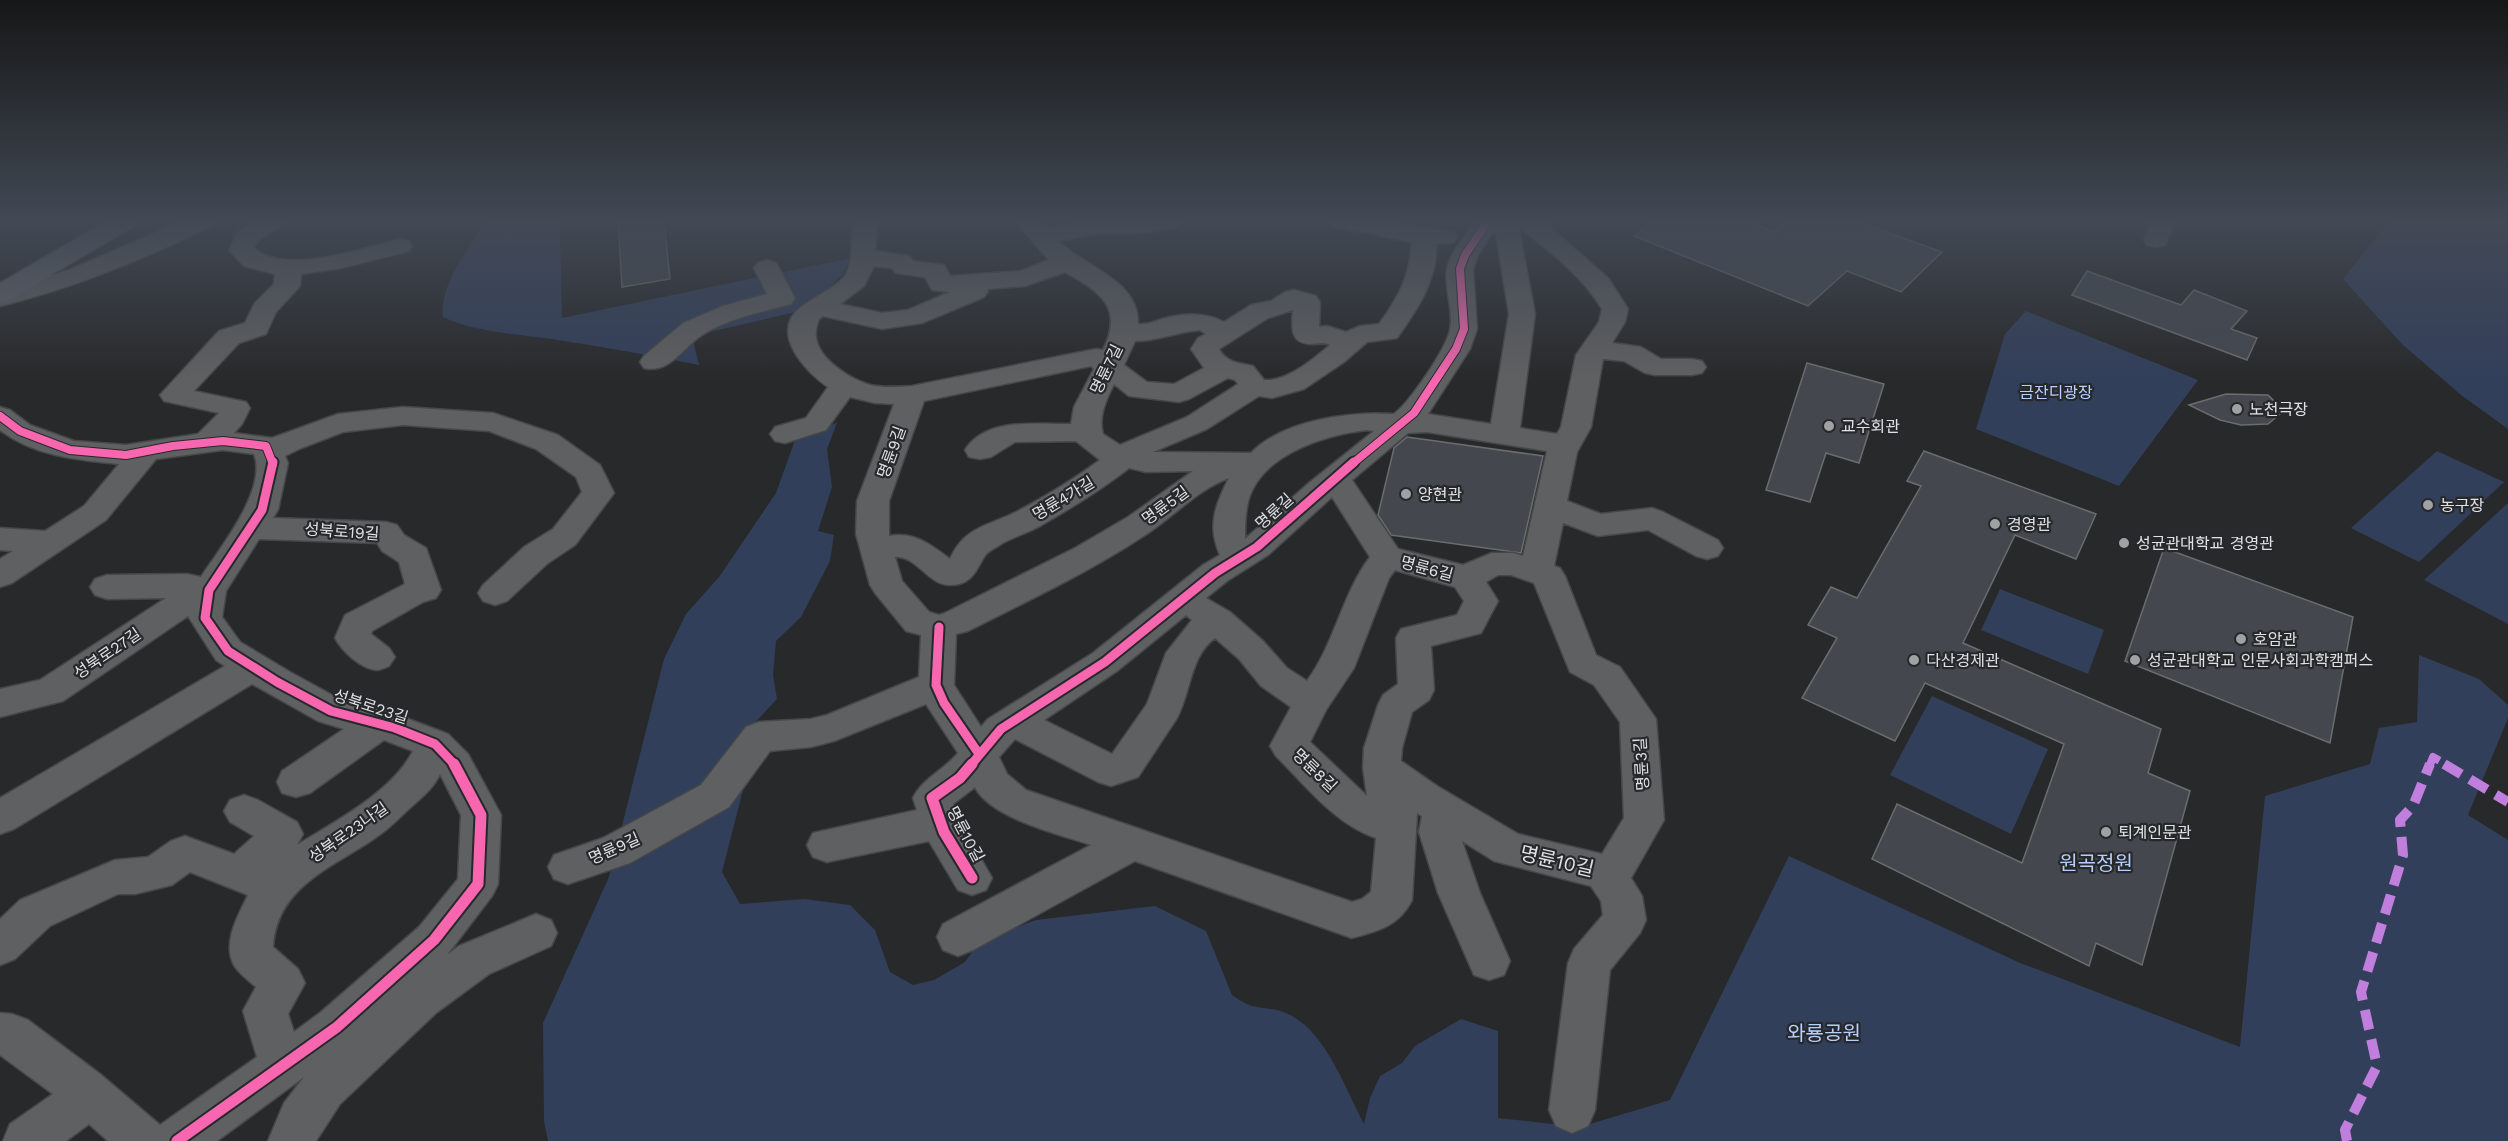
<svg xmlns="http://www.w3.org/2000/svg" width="2508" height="1141" font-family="'Work Sans','Noto Sans KR',sans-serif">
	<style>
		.green { fill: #323f5a }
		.building { fill: #44484e; stroke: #6b6c6d; stroke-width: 1.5 }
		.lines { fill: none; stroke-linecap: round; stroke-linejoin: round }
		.minor-casing { stroke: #464749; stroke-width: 3 }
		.major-casing { stroke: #464749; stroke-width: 3 }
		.minor { fill: #5f6061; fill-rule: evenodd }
		.major { fill: #63656b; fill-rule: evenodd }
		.quiet-far1 { stroke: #c07fdc; stroke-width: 8; stroke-dasharray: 16 8; stroke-linecap: butt }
		.quiet { stroke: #c07fdc; stroke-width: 10; stroke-dasharray: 20 10; stroke-linecap: butt }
		.cycleway-far2-casing { stroke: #27282b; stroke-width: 10 }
		.cycleway-far1-casing { stroke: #27282b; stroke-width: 13 }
		.cycleway-casing { stroke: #27282b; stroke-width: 15 }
		.cycleway-far2 { stroke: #f766af; stroke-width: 8 }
		.cycleway-far1 { stroke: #f766af; stroke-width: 9 }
		.cycleway { stroke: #f766af; stroke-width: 11 }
		.poi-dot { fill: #a0a1a2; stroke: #27282b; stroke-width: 2 }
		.labels { text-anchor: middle; stroke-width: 4.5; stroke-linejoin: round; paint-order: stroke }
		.street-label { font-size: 16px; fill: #e0e1e3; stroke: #27282b }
		.park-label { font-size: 16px; fill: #b7cfff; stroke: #27282b }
		.poi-label { font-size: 16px; fill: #e0e1e3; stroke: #27282b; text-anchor: start }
		.near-street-label { font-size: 20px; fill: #e0e1e3; stroke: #27282b }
		.near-park-label { font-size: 20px; fill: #b7cfff; stroke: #27282b }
	</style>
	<rect width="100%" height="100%" fill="#28292a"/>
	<g class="green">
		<path d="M485,221H560L562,318L851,258L842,275L816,299L796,312L692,336L699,365C650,355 601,347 552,339C521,335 470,331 443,317C438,288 470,245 485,221Z"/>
		<polygon points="2389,221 2508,221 2508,429 2461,395 2402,344 2343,279"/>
		<polygon points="2026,311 2198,380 2119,486 1976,429 2005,334"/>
		<path d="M837,423L827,449L832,487L818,531L834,535L830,561L801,617L776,641L773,675L777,699L734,745L743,790L722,872L740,904L804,899L850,905L875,930L890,972L913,985L934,980L965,962L976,946L998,934L1036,920L1155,906L1206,931L1232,995C1238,999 1245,1004 1252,1006C1265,1009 1276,1008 1288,1014C1325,1030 1346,1090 1364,1124L1370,1098L1380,1076L1402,1063L1415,1046L1461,1019L1498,1031V1118L1580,1127L1670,1100L1789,856L2018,962L2240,1047L2265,796L2370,764L2379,728L2417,722L2419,655L2479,679L2508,705V718L2468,815L2508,840V1141H548L544,1121L543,1023L609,877L664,659L686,614L719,577L776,493L795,440L809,430Z"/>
		<polygon points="2437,451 2504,482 2419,562 2351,528"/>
		<polygon points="2508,503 2508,624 2424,580"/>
		<polygon points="2000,589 2104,630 2088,674 1981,630"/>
		<polygon points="1932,696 2048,749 2011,834 1890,775"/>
	</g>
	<g class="building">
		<polygon points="618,221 664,221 670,279 622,287"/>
		<polygon points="1653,221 1747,221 1774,232 1787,221 1856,221 1942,252 1901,292 1847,271 1808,306 1634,236"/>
		<polygon points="2087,271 2181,305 2194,290 2247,311 2231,329 2257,338 2247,360 2072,295"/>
		<polygon points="1807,363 1884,384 1859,463 1826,453 1810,502 1766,490"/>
		<polygon points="2226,394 2268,395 2276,403 2280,414 2268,424 2241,425 2220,420 2189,405"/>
		<polygon points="1407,437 1543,456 1521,553 1391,535 1378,515 1394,448"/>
		<polygon points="1924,451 2096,514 2076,559 2015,535 1963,643 2161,729 2148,773 2190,791 2142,965 2096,943 2089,966 1872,859 1897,804 2022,863 2064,744 1925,683 1895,741 1802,698 1837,638 1808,625 1831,587 1857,598 1921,486 1907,481"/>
		<polygon points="2164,548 2353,617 2330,743 2125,661"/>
	</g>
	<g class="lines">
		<g class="minor-casing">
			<g id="minor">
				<path d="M183,221H215L212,226C143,259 74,288 0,306V290L69,270Z"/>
				<path d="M255,221H284C276,233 259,235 254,248C285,276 364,248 400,239L409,241L412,246L409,251L341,268L301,274L300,286L276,312L266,334L239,343L194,391L246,402L250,408L242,424L234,433L272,438L338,414L403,407L493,413L558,435L600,465L614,493L575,545L548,563L507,601L495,605L483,601L478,593L483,585L524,547L553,529L582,492L576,477L536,449L489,431L403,425L343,432L299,449L285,456L288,463L278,510L273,518L386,522L397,525L404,535L426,548L441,590L436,598L423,602L372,631L371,634L389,648L395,657L389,666C385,668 380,670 376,670C360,668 342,651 335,638L345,615L405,584L399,562L382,551L377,543L259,539L226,591L222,617L240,642L290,672L341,700L395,714L448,734L468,754L501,815L498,884L492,896L447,955L459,946L536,914L551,920L557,933L551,946L489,974L436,1013L340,1104L316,1141H268L284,1103L304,1077L217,1141H108L89,1124L66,1141H3L10,1124L53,1094L0,1055V1013L12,1014L28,1020L100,1074L160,1125L257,1057L243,1011L256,987C249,981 240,974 235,967C221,944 238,916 248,895L190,872L172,885L135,894H118L50,926L15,959L0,965V919L20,900L115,860L148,857L171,841L185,836L234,854L254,836L230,822L224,811L230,800L244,795L258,800L297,822L303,834L297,845C336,821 392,792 413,751L384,740L310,793L296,797L282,793L277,782L282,771L344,729L318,721L252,684L14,829L0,834V798L225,666L216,660L188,616L63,701L0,717V689L40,680L166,598L107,599L95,595L90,587L95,579L107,575L187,574L201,577C220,548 268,489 254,454L223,450L156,459L106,520L12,583L0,587V559L13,551L0,550V528L45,531L84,506L119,464C78,460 34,456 0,430V407L10,410L30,425L74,441L126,445L198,434L219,413L164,401L160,395L219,331L245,323L255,303L274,284L275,274L244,266L229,250L237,233ZM440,774L461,815L458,879L419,927L321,1012L294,1032L288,1014L305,983L298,969L273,947C277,883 338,866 382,833C392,826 401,816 410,808C422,797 433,789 440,774Z"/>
				<path d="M856,221H880L877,226L875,251L909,256L913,261L944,265L950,276L1021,271L1049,260L1015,221H1041L1047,229L1086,221H1181L1178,226L1146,233L1095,234L1059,241C1084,268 1139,279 1138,324C1148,325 1153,322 1162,319C1182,313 1206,312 1224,322L1251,305L1271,301L1285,292L1294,290L1316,296L1320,302L1319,327L1327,326L1346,332L1360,326L1379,324C1397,300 1412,273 1411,242L1332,226L1329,221H1380L1454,232L1457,237L1454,242L1436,244C1438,279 1417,310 1397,338L1367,342L1344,362L1304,389L1272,398L1259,396L1207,429L1153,452L1251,453C1283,420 1351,411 1394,414C1410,402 1446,349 1450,330C1454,310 1444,289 1447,269C1450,252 1466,235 1476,221H1543L1609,279L1628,309L1625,322L1612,343L1641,347L1661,359H1692L1702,361L1706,367L1702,373L1692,375H1655L1645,373L1624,361L1603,359L1591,427L1577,452L1567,501L1601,514L1652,508L1663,512L1718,540L1723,548L1718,556L1707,559L1696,556L1648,530L1598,536L1563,523L1554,566L1560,568L1565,576L1596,655L1620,667L1656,719L1664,820L1631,878L1642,896L1646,920L1640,933L1610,970L1595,1110L1588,1126L1572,1133L1556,1126L1549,1110L1568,963L1574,949L1603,915L1601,901L1591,886L1494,861L1462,841L1480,893L1510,961L1504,975L1489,980L1474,975L1438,893L1419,832L1422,816L1417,813L1412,900C1399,926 1378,931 1352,938L1135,861L973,950L958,956L943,950L937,937L943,924L1091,845C1059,834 990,818 975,787L953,804L962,826L992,878L986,890L972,895L958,890L929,841L827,862L813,857L807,845L813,833L917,810L913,798C922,779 944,770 958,753L926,704L834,741L811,747L770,751L729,807L630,863L568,884L554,879L548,867L554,855L603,838L701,785L746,727L759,722L811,719L827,715L919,677L921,635L906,631L875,593L870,585L856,534L857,501L894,404L875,403L850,397L826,430L785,443L775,441L770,434L775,427L806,418L828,387C806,372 769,333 800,308C813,297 834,289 845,276C853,264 851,240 853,226ZM1519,229L1523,230C1552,253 1583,277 1602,309L1599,322L1576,355L1561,427L1557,434L1520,428L1535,314ZM1493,232L1496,234L1509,314L1491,424L1428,414L1470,349L1477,329L1473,269L1478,255ZM874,266L892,268L896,273L925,277L932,290L950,292L908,310L882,313L840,304L864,286ZM1065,272C1101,292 1124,308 1103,350L1096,349L912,386C898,387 883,388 870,385C850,379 818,359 816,337C815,331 817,324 819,319L823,316L882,329L922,323L984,297L988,291L987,289L1025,286ZM1293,310C1292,326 1289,343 1310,344C1318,344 1323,342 1330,345C1313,359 1287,382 1264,380L1253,366C1239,363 1227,363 1219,349L1268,318ZM1200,330L1206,334L1198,338L1191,349L1204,368L1174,384L1147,382L1124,365L1135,341C1157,341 1177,332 1200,330ZM1091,366L1094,369L1074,407L1071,424C1037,425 987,416 965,450L969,457L980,459L991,457L1015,442L1076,441L1100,460C1074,479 1045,497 1016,512C988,526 964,527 950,559C931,545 914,531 889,536V501L924,401ZM1228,378L1235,380L1238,384L1187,417L1120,445L1103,434C1098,417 1106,400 1114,384L1129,396L1179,402L1189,399ZM1367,430L1374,431L1309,483L1245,539C1245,529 1245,517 1247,507C1255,456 1324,435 1367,430ZM1427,432L1547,451L1523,556L1513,553H1492L1463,565L1398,549L1352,480L1408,433ZM1129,468L1146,472L1193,471L1128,517L1075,548L945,613L939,615L929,612L902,581L895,557C917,555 928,586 951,585C971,585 976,571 984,557C987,552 993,549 998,546C1011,537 1026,534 1040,526C1071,508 1101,490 1129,468ZM1229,478C1215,505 1207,526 1220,555L1203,565L1093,653L988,719L981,727L954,685L956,634L968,631C1027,601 1087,573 1142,537C1171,519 1198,489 1229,478ZM1332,497L1370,557C1342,594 1335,643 1307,681L1287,668L1263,641L1230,612L1206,598L1227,581L1268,555ZM1395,570L1455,587L1464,601L1457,615L1401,629L1396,638L1398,684L1383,695L1378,705L1364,748L1363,768L1367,796L1310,742L1326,710L1354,668L1389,578ZM1498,575H1511L1534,583L1570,672L1594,685L1620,722L1624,818L1602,854L1518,834L1437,786L1401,761L1402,748L1412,712L1429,700L1434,690L1431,646L1481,633L1498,601L1486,582ZM1186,615L1192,620L1166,653L1147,704L1112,754L1044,720L1117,671ZM1215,638L1239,659L1261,686L1291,707L1270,746L1276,756C1306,786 1335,824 1376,838L1371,892L1362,899L1352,902L1026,790L1007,774L999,757L1015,739L1098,782L1111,786L1138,777L1177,718C1191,692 1190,656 1215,638Z"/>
				<polygon points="2151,221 2175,221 2165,245 2156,247 2147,245 2144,240"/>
				<path d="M767,260L776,263L795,298L791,304C762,312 728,318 702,335C683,347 670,374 644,368L640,362L644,356L683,323L723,306L767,294L754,268L758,263Z"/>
			</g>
		</g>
		<g class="major-casing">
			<polygon id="major" points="107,221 137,221 134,226 9,300 0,302 0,283"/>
		</g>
		<use href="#minor" class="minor"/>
		<use href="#major" class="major"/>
		<polyline class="quiet-far1" points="2430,765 2433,757 2447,765"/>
		<g class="quiet">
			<polyline points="2444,764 2508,802"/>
			<polyline points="2347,1141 2345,1130 2377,1066 2361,992 2403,855 2400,820 2413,806 2430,764"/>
		</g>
		<g class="cycleway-far2-casing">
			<g id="cycleway-far2">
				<polyline points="0,416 20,431 70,450 126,455 173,446 223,441 266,446 273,464"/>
				<polyline points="1352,464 1414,413 1456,349 1464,329 1460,269 1465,255 1488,221"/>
			</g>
		</g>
		<g class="cycleway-far1-casing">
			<g id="cycleway-far1">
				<polyline points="273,462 262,510 209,590 205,618 228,651 277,682 331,711 395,728 435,744 455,765"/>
				<polyline points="939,627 936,685 944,703 979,754"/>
				<polyline points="971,765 1001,729 1105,662 1215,573 1257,547 1354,462"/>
			</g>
		</g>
		<g class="cycleway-casing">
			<g id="cycleway">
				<polyline points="972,764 960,778 932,798 944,832 972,878"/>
				<polyline points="177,1141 337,1027 434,940 478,884 481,815 454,764"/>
			</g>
		</g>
		<use href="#cycleway-far2" class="cycleway-far2"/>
		<use href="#cycleway-far1" class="cycleway-far1"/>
		<use href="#cycleway" class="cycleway"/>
	</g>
	<linearGradient id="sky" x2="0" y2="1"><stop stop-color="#161717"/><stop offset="0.58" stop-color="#424955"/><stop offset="1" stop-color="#424955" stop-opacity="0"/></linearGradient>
	<rect width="2508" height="381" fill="url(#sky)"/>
	<g class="poi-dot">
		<circle cx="2237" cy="409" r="6"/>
		<circle cx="1829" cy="426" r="6"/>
		<circle cx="1406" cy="494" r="6"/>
		<circle cx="2428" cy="505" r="6"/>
		<circle cx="1995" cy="524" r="6"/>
		<circle cx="2124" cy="543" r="6"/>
		<circle cx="2241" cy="639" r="6"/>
		<circle cx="1914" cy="660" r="6"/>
		<circle cx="2135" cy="660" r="6"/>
		<circle cx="2106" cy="832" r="6"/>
	</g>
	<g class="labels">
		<g class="street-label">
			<text transform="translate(1106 369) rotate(-64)" y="6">명륜7길</text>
			<text transform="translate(891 452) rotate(-70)" y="6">명륜9길</text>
			<text transform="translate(1063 498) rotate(-31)" y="6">명륜4가길</text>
			<text transform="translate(1165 505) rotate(-36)" y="6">명륜5길</text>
			<text transform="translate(1274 511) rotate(-42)" y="6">명륜길</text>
			<text transform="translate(342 531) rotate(4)" y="6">성북로19길</text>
			<text transform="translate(1427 568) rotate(15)" y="6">명륜6길</text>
			<text transform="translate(107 653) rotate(-34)" y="6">성북로27길</text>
			<text transform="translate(371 706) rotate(18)" y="6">성북로23길</text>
			<text transform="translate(1641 764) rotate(-93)" y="6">명륜3길</text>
			<text transform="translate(1315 770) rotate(44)" y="6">명륜8길</text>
			<text transform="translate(348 832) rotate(-35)" y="6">성북로23나길</text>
			<text transform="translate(966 834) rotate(62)" y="6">명륜10길</text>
			<text transform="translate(614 848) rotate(-24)" y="6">명륜9길</text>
		</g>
		<g class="park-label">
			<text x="2056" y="398">금잔디광장</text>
		</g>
		<g class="poi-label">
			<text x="2249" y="415">노천극장</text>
			<text x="1841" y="432">교수회관</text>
			<text x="1418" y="500">양현관</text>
			<text x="2440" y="511">농구장</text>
			<text x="2007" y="530">경영관</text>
			<text x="2136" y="549">성균관대학교 경영관</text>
			<text x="2253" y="645">호암관</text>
			<text x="1926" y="666">다산경제관</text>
			<text x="2147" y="666">성균관대학교 인문사회과학캠퍼스</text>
			<text x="2118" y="838">퇴계인문관</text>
		</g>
		<g class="near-street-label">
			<text transform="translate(1557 861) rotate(13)" y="7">명륜10길</text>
		</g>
		<g class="near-park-label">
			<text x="2096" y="870">원곡정원</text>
			<text x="1824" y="1040">와룡공원</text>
		</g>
	</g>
</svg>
